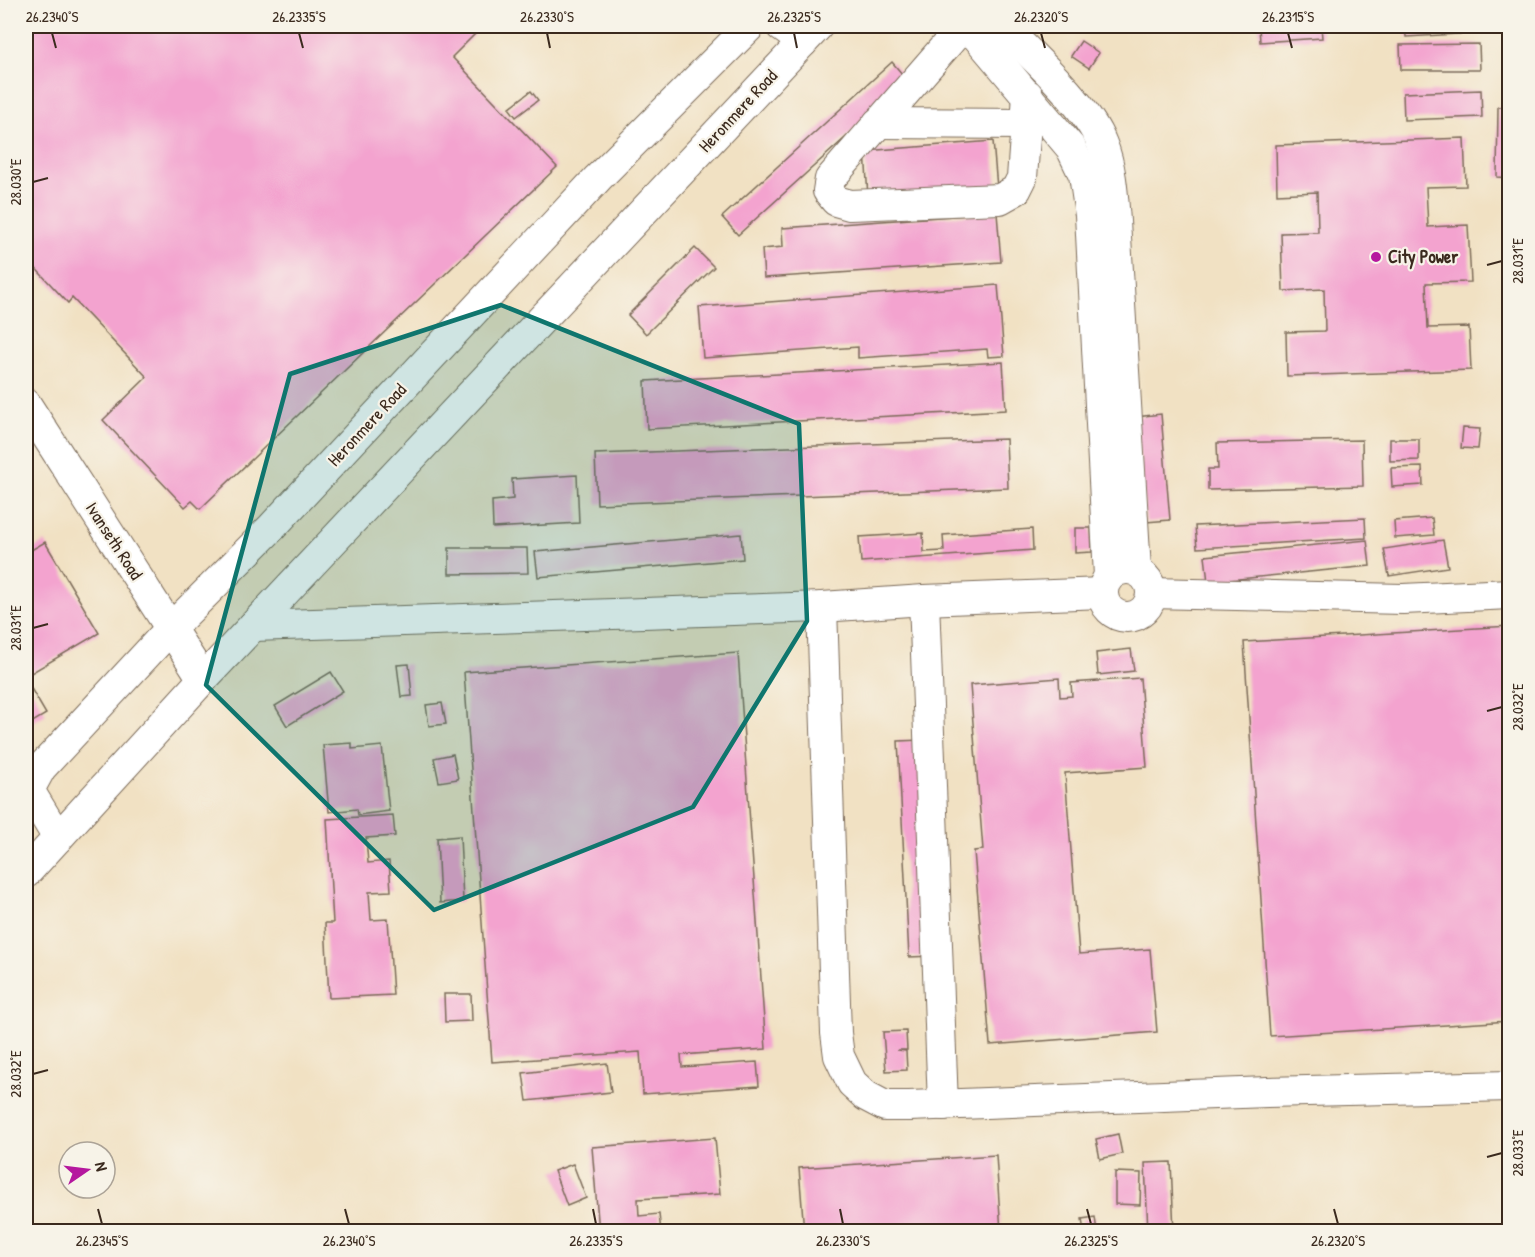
<svg xmlns="http://www.w3.org/2000/svg" width="1535" height="1257" font-family="'Patrick Hand',sans-serif">
	<style>
		.building { fill: #f3a3cf }
		.lines { fill: none; stroke-linecap: round; stroke-linejoin: round }
		.minor-casing { stroke: #7b6a58; stroke-width: 32 }
		.minor { stroke: #fff; stroke-width: 30 }
		.marked { fill: #0f766e; fill-opacity: 0.2; stroke: #0f766e; stroke-width: 4.5; stroke-linejoin: round }
		.ticks { fill: none; stroke: #3b2a1e; stroke-width: 2 }
		.poi-dot { fill: #b5179e; stroke: #f7f3e8; stroke-width: 2 }
		.labels { text-anchor: middle; stroke-width: 4.5; stroke-linejoin: round; paint-order: stroke }
		.street-label { font-size: 18px; fill: #3b2a1e; stroke: #f7f3e8 }
		.poi-label { font-size: 18px; font-weight: bold; fill: #3b2a1e; stroke: #f7f3e8; text-anchor: start }
		.neatline { fill: none; stroke: #3b2a1e; stroke-width: 2 }
		.ticks-label { font-size: 15px; text-anchor: middle; fill: #3b2a1e }
	</style>
	<rect width="100%" height="100%" fill="#f7f3e8"/>
	<filter id="ink" filterUnits="userSpaceOnUse"><feTurbulence type="fractalNoise" baseFrequency=".0167" numOctaves="2"/><feDisplacementMap in="SourceGraphic" scale="12" xChannelSelector="R" yChannelSelector="G"/><feConvolveMatrix kernelMatrix="1 2 1 2 8 2 1 2 1" color-interpolation-filters="sRGB"/></filter>
	<filter id="wash" filterUnits="userSpaceOnUse"><feTurbulence type="fractalNoise" baseFrequency=".008" numOctaves="4" result="noise"/><feDisplacementMap in="SourceGraphic" scale="24" xChannelSelector="R" yChannelSelector="G"/><feGaussianBlur stdDeviation="1.35" result="paint"/><feColorMatrix in="noise" values="0 0 0 0 0 0 0 0 0 0 0 0 0 0 0 0 0 1.4 0 .05"/><feComposite in="paint" operator="in"/></filter>
	<g filter="url(#wash)">
		<rect width="100%" height="100%" fill="#f1e1c3"/>
		<g id="blocks">
			<g class="building">
				<polygon points="26,26 474,26 479,30 452,57 557,167 200,509 192,501 185,507 103,420 147,377 72,298 68,303 26,258"/>
				<polygon points="1259,26 1321,26 1322,38 1260,42"/>
				<polygon points="1405,26 1474,26 1475,33 1406,37"/>
				<polygon points="1081,41 1099,53 1089,68 1071,56"/>
				<polygon points="1479,44 1480,70 1401,70 1400,45"/>
				<polygon points="892,62 908,81 738,235 722,217"/>
				<polygon points="1481,90 1482,117 1404,120 1403,93"/>
				<polygon points="531,91 538,100 516,117 509,108"/>
				<polygon points="1498,107 1510,107 1510,178 1497,177"/>
				<polygon points="1464,138 1466,186 1426,187 1428,227 1468,225 1471,282 1426,283 1428,328 1469,327 1471,370 1287,376 1286,332 1325,331 1324,289 1283,291 1281,233 1318,232 1317,192 1277,194 1276,145"/>
				<polygon points="993,141 997,188 868,197 865,151"/>
				<polygon points="997,213 1001,262 764,278 762,249 783,247 782,228"/>
				<polygon points="695,248 714,267 646,334 628,315"/>
				<polygon points="998,285 1004,356 988,357 987,349 858,358 858,347 703,358 699,307"/>
				<polygon points="1003,362 1006,410 647,429 645,381"/>
				<polygon points="1161,414 1170,520 1146,522 1136,417"/>
				<polygon points="1463,428 1480,429 1478,449 1461,448"/>
				<polygon points="1006,439 1008,488 597,504 595,454"/>
				<polygon points="1390,439 1419,439 1419,460 1390,461"/>
				<polygon points="1362,440 1363,486 1208,490 1208,469 1218,469 1217,443"/>
				<polygon points="1422,467 1423,485 1392,487 1391,468"/>
				<polygon points="577,475 579,523 493,528 492,501 513,499 512,479"/>
				<polygon points="1365,518 1366,538 1197,548 1195,526"/>
				<polygon points="1432,518 1434,535 1395,538 1394,521"/>
				<polygon points="1075,528 1091,528 1092,552 1075,553"/>
				<polygon points="1032,529 1033,550 861,562 859,537 923,533 924,552 944,551 943,535"/>
				<polygon points="741,534 743,559 538,577 535,552"/>
				<polygon points="1367,540 1370,566 1208,582 1205,556"/>
				<polygon points="1443,540 1448,567 1389,576 1384,549"/>
				<polygon points="45,542 99,633 26,676 26,553"/>
				<polygon points="449,548 527,548 528,573 449,574"/>
				<polygon points="1510,626 1510,1021 1270,1036 1244,642"/>
				<polygon points="1131,649 1134,671 1098,675 1096,653"/>
				<polygon points="738,653 766,1049 681,1055 682,1067 757,1062 759,1086 643,1094 640,1052 492,1062 464,672"/>
				<polygon points="409,664 412,696 401,697 397,665"/>
				<polygon points="331,672 343,691 287,726 275,706"/>
				<polygon points="1059,678 1060,697 1072,696 1071,683 1140,678 1147,767 1065,773 1079,954 1150,949 1157,1032 990,1045 974,851 983,850 970,685"/>
				<polygon points="26,680 46,714 26,726"/>
				<polygon points="442,703 446,724 429,726 426,705"/>
				<polygon points="922,740 933,956 909,957 898,741"/>
				<polygon points="352,743 352,749 382,746 389,811 358,815 357,809 329,812 323,745"/>
				<polygon points="453,754 458,779 439,782 434,758"/>
				<polygon points="393,815 395,836 366,838 368,863 389,861 391,891 369,892 371,920 388,919 393,995 329,998 325,923 333,923 327,819"/>
				<polygon points="460,836 463,901 440,903 437,838"/>
				<polygon points="444,994 471,994 472,1021 445,1022"/>
				<polygon points="906,1031 907,1050 897,1050 906,1051 907,1070 886,1071 883,1032"/>
				<polygon points="607,1063 611,1092 527,1101 523,1073"/>
				<polygon points="1118,1134 1122,1154 1100,1159 1096,1139"/>
				<polygon points="715,1138 720,1194 638,1199 639,1216 659,1214 661,1232 599,1232 592,1147"/>
				<polygon points="996,1155 1001,1232 804,1232 799,1168"/>
				<polygon points="1171,1162 1174,1232 1148,1232 1145,1163"/>
				<polygon points="573,1164 586,1198 567,1206 554,1171"/>
				<polygon points="1115,1172 1141,1173 1140,1205 1115,1204"/>
				<polygon points="1095,1217 1097,1232 1084,1232 1082,1219"/>
			</g>
		</g>
	</g>
	<g filter="url(#ink)">
		<use href="#blocks" fill-opacity="0" stroke="#7b6a58" stroke-width="1.5"/>
		<g class="lines">
			<g class="minor-casing">
				<g id="minor">
					<polyline points="781,26 803,42"/>
					<polyline points="963,26 830,179 828,191 836,201 850,205 1000,199 1016,190 1022,178 1028,95"/>
					<polyline points="968,26 1071,148 1084,175 1090,215 1109,576"/>
					<path d="M1002,26C1032,56 1087,105 1102,144C1112,169 1113,196 1115,221L1136,570"/>
					<polyline points="878,123 1026,124"/>
					<polyline points="26,404 203,679"/>
					<circle cx="1127" cy="593" r="24"/>
					<polyline points="1151,593 1403,599 1510,594"/>
					<polyline points="924,600 943,1105"/>
					<polyline points="822,607 836,1033 839,1056 852,1083 866,1096 885,1106 909,1106 1267,1092 1510,1086"/>
					<polyline points="253,626 822,607 924,600 1102,593"/>
					<polyline points="58,838 29,790 41,768 171,628 272,527 598,178 750,26"/>
					<polyline points="26,873 203,679 818,26"/>
				</g>
			</g>
			<use href="#minor" class="minor"/>
		</g>
	</g>
	<path class="marked" d="M501,305L799,424L807,621L693,807L434,910L206,685L290,374Z"/>
	<path class="ticks" d="M52,33L56,48M299,33L303,48M547,33L550,48M794,33L797,48M1041,33L1045,48M1288,33L1292,48M33,182L48,178M1487,265L1502,261M33,628L48,624M1487,711L1502,707M33,1074L48,1070M1487,1157L1502,1153M98,1209L102,1224M345,1209L349,1224M593,1209L596,1224M840,1209L843,1224M1087,1209L1091,1224M1334,1209L1338,1224"/>
	<circle class="poi-dot" cx="1376" cy="257" r="6"/>
	<g class="labels">
		<g class="street-label">
			<text transform="translate(738 111) rotate(-47)" y="6">Heronmere Road</text>
			<text transform="translate(367 425) rotate(-47)" y="6">Heronmere Road</text>
			<text transform="translate(114 541) rotate(57)" y="6">Ivanseth Road</text>
		</g>
		<g class="poi-label">
			<text x="1388" y="263">City Power</text>
		</g>
	</g>
	<rect width="1535" height="1257" fill="none" stroke="#f7f3e8" stroke-width="66"/>
	<g transform="translate(87 1170) rotate(76)"><circle r="28" fill="#f7f3e8" stroke="#aca397" stroke-width="1.5"/>
	<path d="M0-4.5L10 22L0 15L-10 22Z" fill="#b5179e"/>
	<text y="-9" font-size="16" font-weight="bold" text-anchor="middle" fill="#3b2a1e">N</text>
	</g>
	<rect x="33" y="33" width="1469" height="1191" class="neatline"/>
	<g class="ticks-label">
		<text x="52" y="22">26.2340°S</text>
		<text x="299" y="22">26.2335°S</text>
		<text x="547" y="22">26.2330°S</text>
		<text x="794" y="22">26.2325°S</text>
		<text x="1041" y="22">26.2320°S</text>
		<text x="1288" y="22">26.2315°S</text>
		<text transform="translate(16 182) rotate(-90)" y="5">28.030°E</text>
		<text transform="translate(1518 261) rotate(-90)" y="5">28.031°E</text>
		<text transform="translate(16 628) rotate(-90)" y="5">28.031°E</text>
		<text transform="translate(1518 707) rotate(-90)" y="5">28.032°E</text>
		<text transform="translate(16 1074) rotate(-90)" y="5">28.032°E</text>
		<text transform="translate(1518 1153) rotate(-90)" y="5">28.033°E</text>
		<text x="102" y="1246">26.2345°S</text>
		<text x="349" y="1246">26.2340°S</text>
		<text x="596" y="1246">26.2335°S</text>
		<text x="843" y="1246">26.2330°S</text>
		<text x="1091" y="1246">26.2325°S</text>
		<text x="1338" y="1246">26.2320°S</text>
	</g>
</svg>
